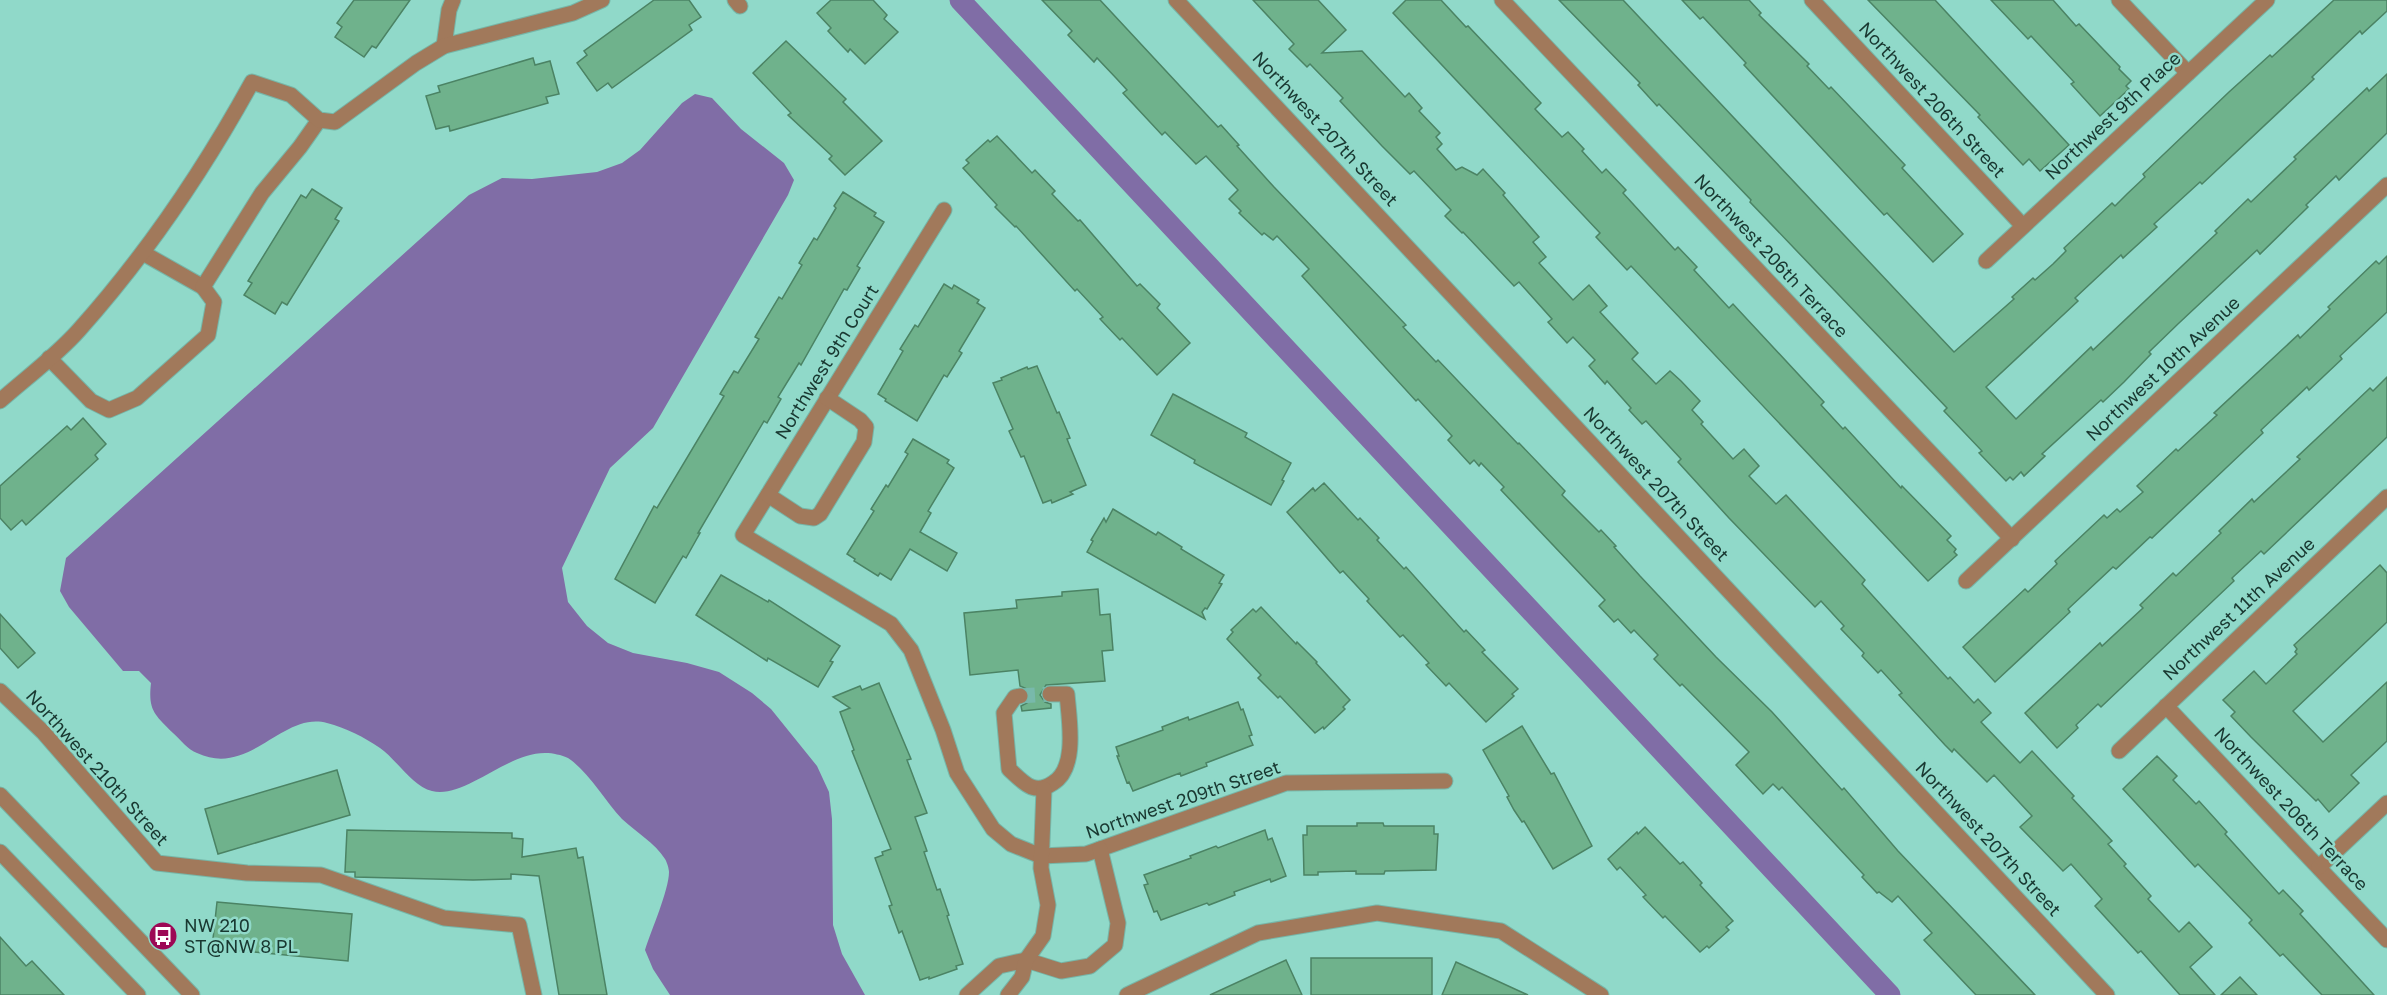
<svg xmlns="http://www.w3.org/2000/svg" width="2387" height="995" font-family="'Golos Text',sans-serif">
	<style>
		.water { fill: #806da6 }
		.lines { fill: none; stroke-linecap: round; stroke-linejoin: round }
		.canal { stroke: #806da6; stroke-width: 21 }
		.building { fill: #6fb28c; stroke: #4b8364; stroke-width: 1.5 }
		.minor-tunnel { stroke: #78b9ab; stroke-width: 15; stroke-dasharray: 15 8; stroke-linecap: butt }
		.minor-casing { stroke: #76b6a8; stroke-width: 17 }
		.minor { stroke: #a1795b; stroke-width: 15 }
		.labels { text-anchor: middle; stroke-width: 5; stroke-linejoin: round; paint-order: stroke }
		.street-label { font-size: 18px; fill: #193831; stroke: #90d9c9 }
		.poi-label { font-size: 18px; fill: #193831; stroke: #90d9c9; text-anchor: start }
	</style>
	<rect width="100%" height="100%" fill="#90d9c9"/>
	<path class="water" d="M695,94L712,98L741,129L784,163L794,180L788,195L653,428L610,468L562,568L568,602L587,626L608,643L633,653L687,663L719,672L752,693L771,709L817,766L829,792L832,819L833,925L842,954L865,995H670L653,969L645,950C651,931 669,890 669,872C669,869 667,862 665,859C655,843 636,832 622,819C605,801 588,771 568,758C562,755 552,753 546,753C507,752 465,799 432,791C413,787 396,759 380,748C364,737 346,728 327,723C282,711 250,778 197,753C188,750 180,739 173,733C154,714 148,710 151,683L139,671H123L69,607L60,591L66,558L469,195L502,178L532,179L597,172L622,163L640,150L682,103Z"/>
	<g class="lines">
		<polyline class="canal" points="960,0 1890,995"/>
	</g>
	<g class="building">
		<polygon points="354,0 410,0 376,48 372,46 364,57 335,37 342,27 337,23"/>
		<polygon points="654,0 689,0 701,17 689,25 692,30 612,88 608,83 597,91 577,63 587,55 584,51"/>
		<polygon points="831,0 873,0 887,15 884,19 898,32 865,64 850,49 848,52 828,31 831,28 817,13"/>
		<polygon points="1042,0 1100,0 1218,127 1221,125 1239,145 1237,146 1274,187 1406,325 1403,327 1436,362 1438,360 1518,444 1519,443 1565,491 1562,495 1599,532 1601,530 1616,546 1614,547 1640,576 1716,657 1772,712 1842,790 1844,788 1898,851 2035,995 1976,995 1924,940 1932,933 1898,896 1892,902 1879,892 1877,893 1862,877 1864,875 1782,787 1779,790 1773,784 1763,794 1736,765 1749,752 1682,684 1680,686 1654,659 1658,655 1634,630 1631,633 1618,619 1614,622 1599,606 1605,600 1501,490 1504,487 1481,463 1479,466 1474,460 1470,464 1448,440 1452,436 1418,399 1416,401 1302,276 1309,269 1277,236 1273,240 1264,233 1262,235 1239,213 1241,211 1229,199 1238,190 1206,156 1196,164 1165,132 1162,135 1123,93 1127,90 1116,78 1097,58 1094,62 1068,35 1072,31"/>
		<polygon points="1253,0 1318,0 1346,30 1322,53 1362,51 1405,97 1409,93 1422,108 1419,111 1440,133 1436,137 1442,144 1437,149 1456,170 1462,167 1477,175 1483,169 1505,193 1503,195 1539,237 1533,242 1546,257 1539,263 1573,300 1589,285 1607,306 1600,312 1638,353 1632,359 1656,384 1670,371 1681,381 1700,401 1692,410 1703,422 1701,424 1733,459 1744,449 1759,466 1749,476 1776,504 1786,495 1865,580 1862,584 1948,679 1950,677 1974,703 1978,699 1991,713 1981,722 2020,763 2032,751 2074,796 2072,798 2112,841 2108,844 2126,864 2124,866 2151,896 2148,899 2179,932 2189,922 2212,947 2190,967 2215,995 2180,995 2141,951 2138,953 2095,906 2102,899 2071,864 2063,871 2020,827 2032,816 1994,775 1987,782 1954,749 1952,752 1945,745 1899,695 1902,693 1881,670 1878,673 1862,656 1864,653 1841,629 1844,626 1821,601 1815,607 1729,518 1678,462 1681,459 1646,421 1642,424 1629,410 1631,408 1607,381 1605,384 1589,366 1595,360 1573,337 1567,343 1548,322 1552,319 1519,282 1514,286 1463,232 1462,233 1445,216 1451,210 1414,171 1410,174 1382,146 1340,101 1343,98 1310,64 1307,67 1289,49 1294,44"/>
		<polygon points="1406,0 1441,0 1466,27 1468,26 1541,103 1535,109 1562,137 1568,132 1584,149 1582,151 1602,173 1606,169 1626,190 1623,193 1675,250 1678,247 1697,267 1694,270 1729,308 1733,304 1824,402 1821,405 1843,429 1845,427 1901,488 1902,486 1951,536 1947,540 1956,549 1954,552 1957,555 1928,581 1631,266 1627,270 1596,237 1600,233 1393,13"/>
		<polygon points="1559,0 1623,0 1954,352 2014,299 2012,297 2033,278 2035,280 2053,264 2066,251 2064,248 2112,203 2115,206 2127,194 2145,177 2143,174 2229,92 2270,55 2272,57 2334,0 2387,0 2387,11 2362,34 2360,31 2312,77 2314,79 2202,184 2200,182 2154,224 2157,227 2123,258 2121,255 2075,298 2078,301 1986,387 2016,419 2091,347 2093,350 2217,233 2215,231 2248,199 2251,202 2296,159 2294,157 2367,88 2369,91 2387,74 2387,133 2339,180 2336,176 2306,205 2308,207 2260,254 2257,250 2179,323 2149,352 2151,354 2124,382 2103,402 2101,400 2042,454 2045,456 2024,476 2021,472 2013,480 2010,477 2006,481 1979,453 1982,451 1944,411 1947,408 1750,202 1751,200 1708,155 1659,104 1657,106 1638,85 1640,83"/>
		<polygon points="1682,0 1749,0 1761,13 1759,15 1809,64 1807,66 1829,89 1831,87 1905,165 1902,168 1963,234 1933,262 1887,213 1884,215 1855,184 1744,65 1746,63 1703,17 1700,19"/>
		<polygon points="1868,0 1935,0 2069,145 2040,171 2029,159 2023,165 1978,117 1980,115"/>
		<polygon points="1991,0 2053,0 2076,26 2079,24 2120,67 2119,69 2131,81 2126,86 2129,89 2100,116 2071,84 2074,82 2031,36 2028,39"/>
		<polygon points="786,41 846,99 843,102 882,141 845,175 829,159 832,156 788,115 791,113 753,73"/>
		<polygon points="533,58 535,65 550,61 559,94 546,97 548,103 450,131 449,126 436,129 426,96 440,92 438,86"/>
		<polygon points="997,136 1032,173 1035,170 1055,191 1052,194 1078,221 1080,220 1137,286 1140,284 1160,304 1157,308 1190,343 1157,375 1122,338 1120,340 1100,319 1103,317 1077,289 1075,291 1016,226 1015,227 995,207 997,205 963,168 969,163 966,160 988,140 990,142"/>
		<polygon points="312,189 342,208 335,219 339,221 287,305 282,302 275,314 244,295 252,283 248,281 301,195 306,198"/>
		<polygon points="843,192 876,213 874,216 884,222 857,266 860,268 847,290 844,289 801,365 799,363 778,397 781,399 767,423 764,421 698,533 700,533 686,558 683,556 655,603 615,579 654,506 657,508 724,396 720,394 734,371 738,373 759,339 755,337 779,297 782,299 802,265 799,263 814,238 817,240 836,208 834,206"/>
		<polygon points="2387,256 2387,312 2340,356 2342,359 2309,390 2307,387 2261,430 2263,433 2152,538 2150,537 2116,569 2113,567 2068,609 2070,612 1995,682 1963,647 2025,589 2028,592 2057,564 2055,561 2104,515 2107,518 2117,509 2120,512 2143,492 2137,486 2176,449 2178,451 2192,438 2217,415 2214,413 2298,335 2300,338 2330,309 2328,307 2376,261 2379,264"/>
		<polygon points="944,284 952,289 954,285 979,300 977,303 985,308 959,351 962,353 947,377 944,375 917,421 885,401 886,399 878,394 903,351 900,349 915,325 918,327"/>
		<polygon points="1037,366 1057,413 1059,412 1070,438 1067,439 1086,485 1070,492 1073,494 1052,503 1051,500 1043,503 1024,456 1021,457 1009,431 1013,429 993,383 1002,380 1001,378 1027,367 1028,369"/>
		<polygon points="2387,377 2387,437 2264,554 2261,551 2232,578 2234,581 2101,707 2098,704 2076,725 2078,728 2057,748 2025,713 2100,643 2102,646 2143,608 2140,605 2173,573 2176,576 2221,533 2219,531 2252,499 2254,502 2300,459 2297,457 2331,425 2370,388 2373,391"/>
		<polygon points="1173,394 1247,433 1245,437 1291,463 1282,480 1284,481 1271,505 1194,463 1195,460 1151,435"/>
		<polygon points="83,418 106,444 95,455 98,459 26,525 22,520 11,530 0,518 0,486 67,426 71,430"/>
		<polygon points="913,439 949,460 947,463 954,468 928,511 931,513 920,532 957,553 947,571 910,549 891,580 880,573 878,576 854,561 855,559 847,554 874,511 871,509 886,485 888,487 908,454 905,452"/>
		<polygon points="1324,483 1358,520 1360,518 1379,538 1377,540 1404,569 1406,567 1464,632 1466,630 1485,650 1482,652 1518,689 1512,694 1514,696 1486,722 1449,683 1446,686 1426,665 1429,663 1403,635 1400,637 1367,601 1369,599 1343,571 1340,573 1287,512 1313,488 1315,491"/>
		<polygon points="1113,509 1156,535 1158,532 1182,547 1181,549 1224,575 1219,583 1222,584 1207,609 1205,608 1202,612 1205,619 1087,552 1093,541 1091,540 1104,518 1106,522"/>
		<polygon points="2380,565 2387,573 2387,622 2293,711 2323,742 2387,682 2387,741 2351,775 2359,783 2329,812 2318,799 2316,801 2251,737 2231,716 2235,712 2223,700 2254,671 2266,684 2297,654 2295,652 2297,649 2294,645"/>
		<polygon points="721,575 768,602 769,600 840,646 830,661 833,662 818,687 768,658 767,661 696,615"/>
		<polygon points="1098,589 1100,615 1110,614 1113,650 1102,651 1105,681 1046,685 1040,695 1045,702 1051,704 1051,708 1022,711 1021,706 1027,703 1030,695 1027,689 1020,686 1018,670 970,675 964,613 1017,608 1016,600 1062,596 1062,592"/>
		<polygon points="1261,607 1296,644 1297,642 1317,662 1316,663 1350,700 1343,707 1345,709 1324,729 1323,727 1315,733 1280,696 1278,698 1258,678 1261,675 1227,639 1233,632 1231,630 1253,609 1256,612"/>
		<polygon points="0,614 35,653 18,668 0,648"/>
		<polygon points="879,683 911,759 907,760 927,813 915,817 927,851 924,852 937,890 940,889 949,915 947,916 963,964 956,966 957,969 929,979 929,977 920,980 902,931 899,933 889,906 892,905 875,858 883,855 882,852 891,849 852,751 854,750 840,712 850,708 833,697 860,686 862,690"/>
		<polygon points="1238,702 1241,710 1243,709 1252,735 1249,736 1253,745 1206,763 1207,766 1181,776 1180,773 1133,791 1129,782 1127,783 1117,756 1119,756 1116,747 1163,730 1162,727 1188,717 1189,720"/>
		<polygon points="1522,726 1551,774 1554,773 1592,846 1553,869 1524,821 1522,822 1514,810 1507,797 1509,796 1483,750"/>
		<polygon points="2157,756 2177,776 2173,780 2196,804 2199,801 2227,832 2225,834 2279,894 2283,890 2303,911 2300,914 2374,995 2322,995 2283,954 2280,956 2249,923 2252,920 2198,864 2195,867 2123,789"/>
		<polygon points="337,770 350,815 218,854 205,809"/>
		<polygon points="1357,823 1383,823 1384,826 1434,826 1434,834 1438,834 1436,870 1385,871 1384,874 1356,874 1356,871 1318,872 1318,875 1304,875 1303,835 1307,835 1307,826 1357,826"/>
		<polygon points="1645,827 1680,864 1683,862 1702,883 1700,885 1733,921 1726,927 1729,930 1709,948 1707,946 1700,952 1665,916 1663,918 1643,897 1646,895 1620,867 1617,870 1608,859 1637,832 1638,834"/>
		<polygon points="347,830 512,833 512,838 523,839 522,857 576,848 578,858 583,857 607,995 559,995 539,876 511,874 511,879 473,880 355,877 355,872 345,872"/>
		<polygon points="1265,830 1268,840 1272,838 1286,876 1271,882 1270,879 1234,892 1235,895 1209,905 1207,903 1161,920 1157,911 1154,912 1144,885 1148,884 1144,875 1191,858 1190,856 1216,846 1218,848"/>
		<polygon points="217,902 352,914 348,961 212,948"/>
		<polygon points="0,937 26,966 32,961 64,995 0,995"/>
		<rect x="1311" y="958" width="121" height="37"/>
		<polygon points="1286,960 1302,995 1210,995"/>
		<polygon points="1456,962 1528,995 1442,995"/>
		<polygon points="2240,977 2257,995 2221,995"/>
	</g>
	<g class="lines">
		<polyline class="minor-tunnel" points="1020,696 1050,694"/>
		<g class="minor-casing">
			<g id="minor">
				<polyline points="735,0 740,6"/>
				<polyline points="1176,0 2107,995"/>
				<polyline points="1502,0 2012,539"/>
				<polyline points="1812,0 2023,226"/>
				<polyline points="2119,0 2188,73"/>
				<polyline points="444,46 449,10 453,0"/>
				<polyline points="944,210 743,535 891,624 911,650 943,730 957,773 993,829 1011,844 1041,856 1086,854 1286,783 1445,781"/>
				<polyline points="143,253 203,287"/>
				<polyline points="1986,261 2267,0"/>
				<polyline points="49,358 91,401 109,410 137,398 208,335 214,302 203,287 262,193 300,147 319,120"/>
				<path d="M0,401C26,378 56,356 79,330C146,255 203,171 252,82L291,95L319,120L335,122L416,63L444,46L573,13L602,0"/>
				<polyline points="768,495 800,516 814,518 820,514 864,442 866,427 860,420 827,398"/>
				<polyline points="1966,581 2387,185"/>
				<polyline points="0,691 43,732 157,863 247,873 321,875 444,918 519,925 534,995"/>
				<path d="M1020,696L1015,697L1004,713L1009,769C1024,783 1034,796 1053,783C1078,768 1069,719 1067,694H1050"/>
				<polyline points="2166,706 2387,940"/>
				<polyline points="2119,751 2387,497"/>
				<polyline points="0,795 192,995"/>
				<polyline points="0,852 138,995"/>
				<polyline points="2319,867 2387,803"/>
				<polyline points="967,995 999,966 1026,960 1061,971 1090,966 1115,945 1118,923 1100,849"/>
				<polyline points="1008,995 1022,977 1026,960 1043,936 1048,905 1041,868 1044,789"/>
				<polyline points="1127,995 1258,933 1377,913 1501,931 1601,995"/>
			</g>
		</g>
		<use href="#minor" class="minor"/>
	</g>
	<defs>
		<g id="bus-disc" transform="scale(1.5)"><circle r="9.5" fill="#9d0855" stroke="#90d9c9"/><path d="M-5-6H5V4H4V6H2V4H-2V6H-4V4H-5ZM-3.5-4V0h7V-4ZM-3.5 1.2v1.5H-2V1.2ZM2 1.2v1.5H3.5V1.2Z" fill="#fff"/></g>
	</defs>
	<g fill-rule="evenodd">
		<use href="#bus-disc" x="163" y="936"/>
	</g>
	<g class="labels">
		<g class="street-label">
			<text transform="translate(1932 100) rotate(47)" y="6">Northwest 206th Street</text>
			<text transform="translate(2113 116) rotate(-43)" y="6">Northwest 9th Place</text>
			<text transform="translate(1325 129) rotate(47)" y="6">Northwest 207th Street</text>
			<text transform="translate(1771 256) rotate(47)" y="6">Northwest 206th Terrace</text>
			<text transform="translate(827 362) rotate(-58)" y="6">Northwest 9th Court</text>
			<text transform="translate(2163 369) rotate(-43)" y="6">Northwest 10th Avenue</text>
			<text transform="translate(1656 484) rotate(47)" y="6">Northwest 207th Street</text>
			<text transform="translate(2239 609) rotate(-43)" y="6">Northwest 11th Avenue</text>
			<text transform="translate(97 768) rotate(48)" y="6">Northwest 210th Street</text>
			<text transform="translate(1183 800) rotate(-19)" y="6">Northwest 209th Street</text>
			<text transform="translate(2291 809) rotate(47)" y="6">Northwest 206th Terrace</text>
			<text transform="translate(1988 839) rotate(47)" y="6">Northwest 207th Street</text>
		</g>
		<g class="poi-label">
			<text x="184" y="932">NW 210<tspan x="184" dy="21">ST@NW 8 PL</tspan></text>
		</g>
	</g>
</svg>
